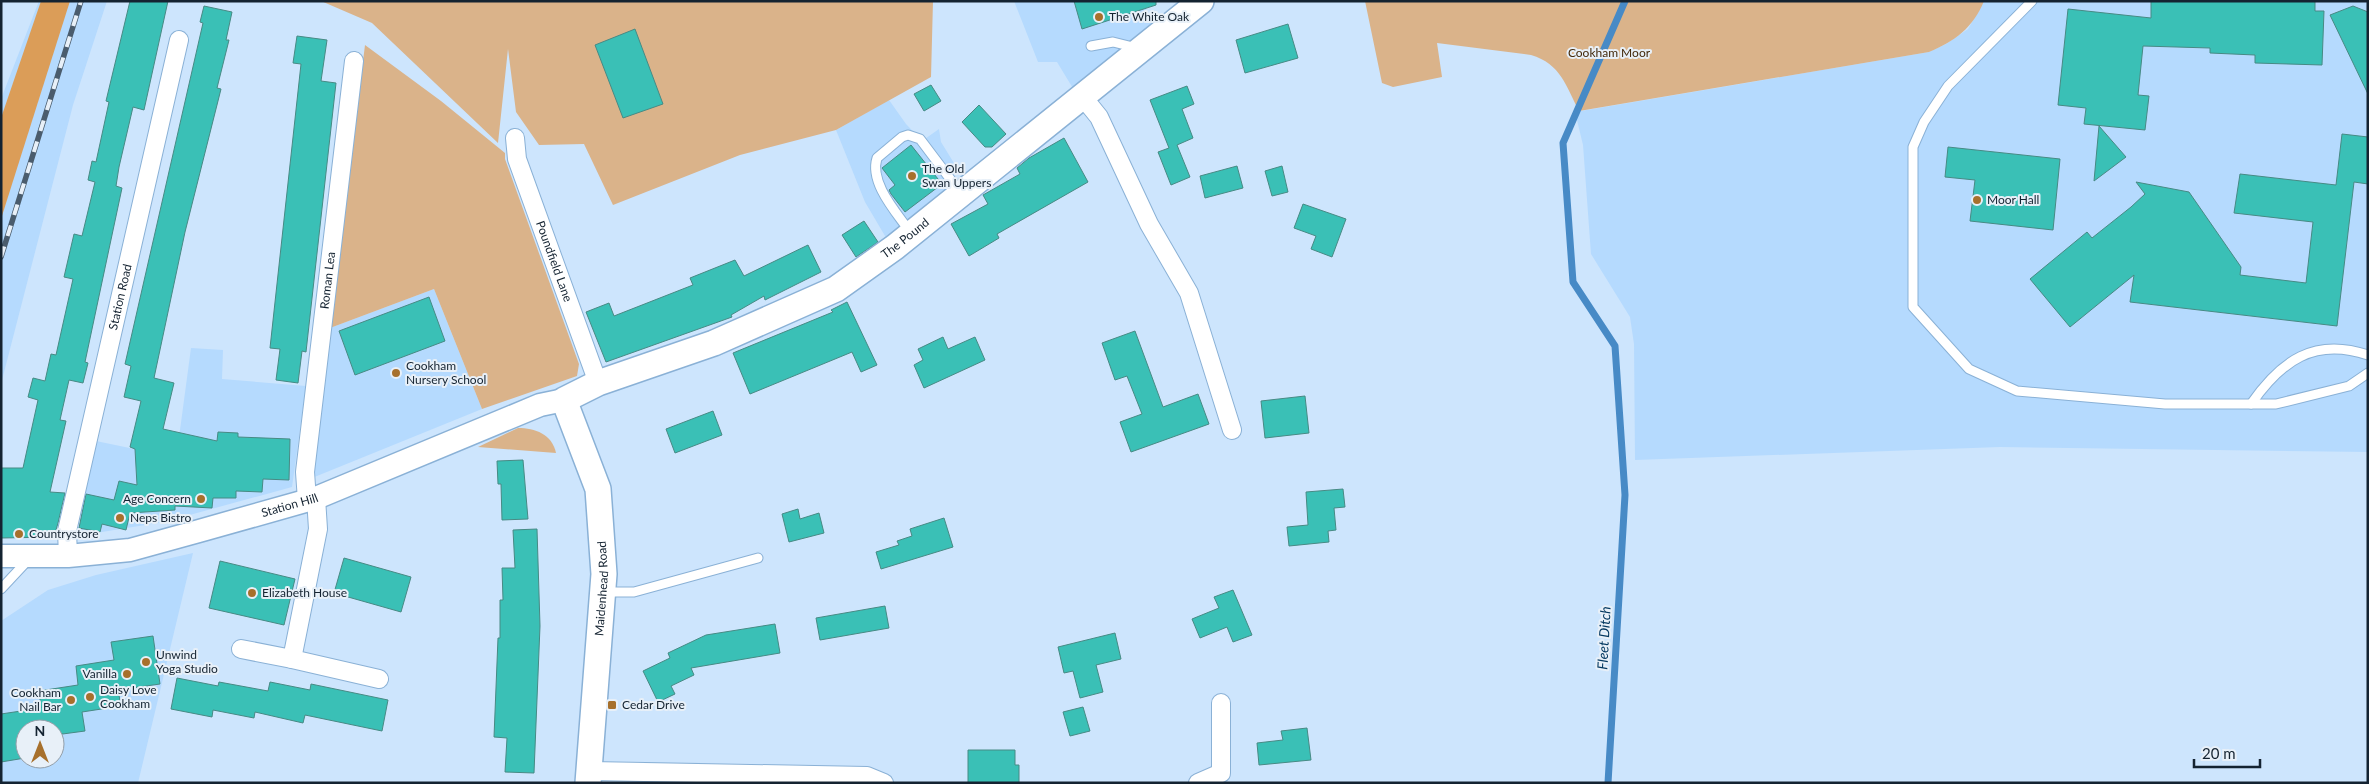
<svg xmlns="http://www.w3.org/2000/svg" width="2369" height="784" font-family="Lato,sans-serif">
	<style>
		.built { fill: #b5dafe; fill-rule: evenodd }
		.green { fill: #dab38a }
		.forest { fill: #db9d58 }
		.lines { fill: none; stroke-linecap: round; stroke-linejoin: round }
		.stream { stroke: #478ac6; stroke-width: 7 }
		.building { fill: #3ac0b6; stroke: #478a84 }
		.service-casing { stroke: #8ab1d6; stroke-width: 11 }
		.minor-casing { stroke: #8ab1d6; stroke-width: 20 }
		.tertiary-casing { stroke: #8ab1d6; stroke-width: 25 }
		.secondary-casing { stroke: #8ab1d6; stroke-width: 28 }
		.service { stroke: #fff; stroke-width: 9 }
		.minor { stroke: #fff; stroke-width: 18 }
		.tertiary { stroke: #fff; stroke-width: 22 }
		.secondary { stroke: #fff; stroke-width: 25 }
		.rail-casing { stroke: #4a5c6d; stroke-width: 5.5 }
		.rail { stroke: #e8f0f8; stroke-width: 4; stroke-dasharray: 11; stroke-linecap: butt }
		.poi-dot { fill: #a7702c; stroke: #e8f0f8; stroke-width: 2 }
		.labels { text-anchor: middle; stroke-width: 4; stroke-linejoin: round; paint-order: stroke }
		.poi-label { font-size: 12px; fill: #142331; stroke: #e8f0f8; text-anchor: start }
		.park-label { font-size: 12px; fill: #43290b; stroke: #e8f0f8 }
		.street-label { font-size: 12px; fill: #142331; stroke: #e8f0f8 }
		.water-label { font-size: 14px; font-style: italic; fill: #033860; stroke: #e8f0f8 }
	</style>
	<rect width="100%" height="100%" fill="#cde5fd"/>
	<g class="built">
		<polygon points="39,1 107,1 73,105 1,384 1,99"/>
		<polygon points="1014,1 1143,1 1152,27 1074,90 1057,62 1038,62"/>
		<polygon points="1984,1 2368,1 2368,452 2000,447 1635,460 1634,344 1630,317 1591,254 1583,145 1575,112 1929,52 1946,44 1968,29"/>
		<polygon points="889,100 906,124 922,141 939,129 941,142 957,168 950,173 956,182 888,241 865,202 836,130"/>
		<polygon points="434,289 482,409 312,478 330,328"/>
		<polygon points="191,348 223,350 222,379 306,386 292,487 164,522 77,536 96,441 173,457 180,430"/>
		<path d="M193,553L138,783H1V621L48,590L96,575ZM25,729H55V759H25Z"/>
	</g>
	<g class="green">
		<polygon points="321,1 933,1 931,77 836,130 740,155 613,205 584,144 539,145 516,112 508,49 498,143 372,23"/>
		<path d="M1365,1H1984C1973,28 1955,41 1929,52L1579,111C1566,86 1561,64 1531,55L1437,43L1442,77L1393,87L1382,83Z"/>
		<polygon points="365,45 441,101 505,153 505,159 579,364 577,376 482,409 434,289 330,328"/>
		<path d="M518,428C535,428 552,434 556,453L478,447Z"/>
	</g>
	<polygon class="forest" points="41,1 70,1 1,219 1,118"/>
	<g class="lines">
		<polyline class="stream" points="1608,783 1625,495 1615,346 1573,282 1563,143 1625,1"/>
	</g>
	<g class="building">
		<polygon points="130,1 168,1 144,110 133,107 119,167 116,186 122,188 85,362 88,363 83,383 69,380 60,420 66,421 50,492 65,493 58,523 54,537 1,538 1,468 23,468 38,400 28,397 33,378 45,381 51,354 56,355 73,279 64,277 74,234 82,236 95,182 88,180 92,161 96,162 109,102 106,101"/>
		<polygon points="1074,1 1156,1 1156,5 1082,29"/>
		<polygon points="2151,1 2315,1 2315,11 2324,11 2322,65 2255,63 2255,55 2210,53 2210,48 2143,46 2138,95 2149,96 2145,130 2084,124 2086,108 2058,105 2068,9 2151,18"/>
		<polygon points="204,6 232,12 226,40 229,40 217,88 221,89 185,232 154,378 174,383 163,429 217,441 218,432 238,433 238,437 290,439 289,480 263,479 262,492 236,491 236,498 213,498 212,508 175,506 175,510 130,513 126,530 102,524 100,532 79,528 86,494 114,500 119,481 137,485 135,449 130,447 141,401 124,397 131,366 125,364 203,23 200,22"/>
		<polygon points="2353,6 2368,12 2368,94 2330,15"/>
		<polygon points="1288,24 1298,58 1245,73 1236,40"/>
		<polygon points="635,29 663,104 623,118 595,45"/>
		<polygon points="297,36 327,40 321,81 336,83 306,352 302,351 298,383 276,380 280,349 270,348 301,64 293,63"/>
		<polygon points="931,85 941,101 924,111 914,94"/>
		<polygon points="1187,86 1194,104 1182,109 1193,138 1177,145 1190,177 1171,185 1158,152 1169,148 1150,100"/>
		<polygon points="979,105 1006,134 992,147 985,147 962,122"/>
		<polygon points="2099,126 2126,157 2094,181"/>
		<polygon points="2342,134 2368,137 2368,184 2354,182 2337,326 2130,302 2134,275 2070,327 2030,279 2087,232 2092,238 2131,207 2145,194 2136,182 2189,192 2241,267 2240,275 2306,283 2313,222 2234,213 2240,174 2336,185"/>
		<polygon points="1064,138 1088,182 997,234 999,238 969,256 951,224 988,204 983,195 1020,174 1017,168 1029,158"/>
		<polygon points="911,145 942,184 905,212 891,194 889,190 895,185 882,168"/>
		<polygon points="1948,147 2060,159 2053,230 1970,221 1975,180 1945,177"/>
		<polygon points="1237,166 1243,188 1205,198 1200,176"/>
		<polygon points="1282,166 1288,192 1272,196 1265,171"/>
		<polygon points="1303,204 1346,219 1332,257 1311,249 1316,236 1294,228"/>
		<polygon points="864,221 878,242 856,257 842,235"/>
		<polygon points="808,245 821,272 765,300 764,296 731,315 732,317 606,362 586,312 609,303 614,316 693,285 690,278 735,260 744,276"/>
		<polygon points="429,297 445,341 355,375 339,331"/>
		<polygon points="847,302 877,365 861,372 852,352 750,394 733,353 833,312 831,310"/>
		<polygon points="1135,331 1163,407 1198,394 1209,424 1131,452 1120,422 1142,414 1127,376 1115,380 1102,343"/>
		<polygon points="943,337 948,349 975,337 985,360 924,388 914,365 923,360 918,349"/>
		<polygon points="1305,396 1309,433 1265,438 1261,401"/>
		<polygon points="713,411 722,435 675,453 666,429"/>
		<polygon points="523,460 528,519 502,520 501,484 498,484 497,461"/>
		<polygon points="1343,489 1345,507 1334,508 1336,530 1328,531 1329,542 1289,546 1287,527 1308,525 1306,492"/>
		<polygon points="798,509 800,519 819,513 824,533 789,542 782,514"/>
		<polygon points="944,518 953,547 881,569 876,552 899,545 897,541 912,536 910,529"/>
		<polygon points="537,529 540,626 534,773 505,772 507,738 494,737 498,638 500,638 500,600 503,600 502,568 515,568 513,530"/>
		<polygon points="344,558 411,577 401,612 334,593"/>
		<polygon points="220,561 295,579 284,625 209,608"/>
		<polygon points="1233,590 1252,635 1233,642 1227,627 1200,638 1192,619 1219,608 1214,597"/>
		<polygon points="885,606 889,628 820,640 816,618"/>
		<polygon points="775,624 780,653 691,668 694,675 671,686 675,694 658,702 643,671 670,658 668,653 706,635"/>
		<polygon points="1115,633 1121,659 1096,665 1103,692 1080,698 1073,671 1064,673 1058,647"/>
		<polygon points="153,636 160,684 118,690 121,706 82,712 85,731 55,735 55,729 25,729 25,758 1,762 1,714 41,708 39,691 78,685 76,666 114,660 111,642"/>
		<polygon points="177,678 218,686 219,682 268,691 270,682 310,690 311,684 388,700 382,731 305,715 303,723 255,712 254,718 213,710 212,717 171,709"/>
		<polygon points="1083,707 1090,731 1070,736 1063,712"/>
		<polygon points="1307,728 1311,760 1259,765 1257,743 1283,740 1281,731"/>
		<polygon points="968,750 1015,750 1015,765 1019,765 1019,783 968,783"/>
	</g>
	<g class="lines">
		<g class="service-casing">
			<g id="service">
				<polyline points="2032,1 1948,86 1924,122 1913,147 1913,307 1969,369 2017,391 2165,404 2276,404 2349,386 2368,373"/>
				<polyline points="1091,46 1113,42 1137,48"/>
				<path d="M910,232C897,213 869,183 877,158L902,137L908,135L920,139L960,192"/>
				<path d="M2251,404C2281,361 2314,337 2368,355"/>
				<polyline points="1,589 29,559"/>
				<polyline points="605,592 634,592 758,558"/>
			</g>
		</g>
		<g class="minor-casing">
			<g id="minor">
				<polyline points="1082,96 1099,117 1149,224 1189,293 1232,430"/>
				<path id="s1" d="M515,138L517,159L598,383"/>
				<polyline points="316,498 318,529 292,659 379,679"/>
				<path id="s2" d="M307,500L305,472L354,61"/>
				<path id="s3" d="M68,556L67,531L179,40"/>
				<polyline points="241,649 292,659"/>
				<polyline points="590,771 867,776 884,783"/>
				<polyline points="1198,783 1221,773 1221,703"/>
			</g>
		</g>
		<g class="tertiary-casing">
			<g id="tertiary">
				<path id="s4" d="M1,556H68L130,550L199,531L316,498L540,405L564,400"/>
			</g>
		</g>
		<g class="secondary-casing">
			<g id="secondary">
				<path id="s5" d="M588,783L604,574L598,489L564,400L598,383L714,343L836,289L895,247L1201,1"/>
			</g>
		</g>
		<use href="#service" class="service"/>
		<use href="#minor" class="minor"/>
		<use href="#tertiary" class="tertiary"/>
		<use href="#secondary" class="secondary"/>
		<g class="rail-casing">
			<polyline id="rail" points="1,257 81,1"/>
		</g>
		<use href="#rail" class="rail"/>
	</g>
	<g class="poi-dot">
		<circle cx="1099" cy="17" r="5"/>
		<circle cx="912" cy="176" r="5"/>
		<circle cx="1977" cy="200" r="5"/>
		<circle cx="396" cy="373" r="5"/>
		<circle cx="201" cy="499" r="5"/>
		<circle cx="120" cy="518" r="5"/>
		<circle cx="19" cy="534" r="5"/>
		<circle cx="252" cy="593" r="5"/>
		<circle cx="146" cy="662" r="5"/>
		<circle cx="127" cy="674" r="5"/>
		<circle cx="90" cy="697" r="5"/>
		<circle cx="71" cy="700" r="5"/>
		<rect x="607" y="700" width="10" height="10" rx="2.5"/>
	</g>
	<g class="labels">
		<g class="poi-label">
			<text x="1109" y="21">The White Oak</text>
			<text x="922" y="173">The Old<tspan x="922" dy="14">Swan Uppers</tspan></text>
			<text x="1987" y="204">Moor Hall</text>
			<text x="406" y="370">Cookham<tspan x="406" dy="14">Nursery School</tspan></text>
			<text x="191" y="503" text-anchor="end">Age Concern</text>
			<text x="130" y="522">Neps Bistro</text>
			<text x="29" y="538">Countrystore</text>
			<text x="262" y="597">Elizabeth House</text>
			<text x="156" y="659">Unwind<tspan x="156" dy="14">Yoga Studio</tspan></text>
			<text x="117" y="678" text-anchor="end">Vanilla</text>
			<text x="100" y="694">Daisy Love<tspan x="100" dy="14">Cookham</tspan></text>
			<text x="61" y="697" text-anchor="end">Cookham<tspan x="61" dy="14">Nail Bar</tspan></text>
			<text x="622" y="709">Cedar Drive</text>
		</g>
		<g class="park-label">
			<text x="1609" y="57">Cookham Moor</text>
		</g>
		<g class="street-label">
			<text dy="4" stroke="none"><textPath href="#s5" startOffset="770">The Pound</textPath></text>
			<text dy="4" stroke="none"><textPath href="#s1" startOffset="130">Poundfield Lane</textPath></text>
			<text dy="4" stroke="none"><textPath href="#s2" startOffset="221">Roman Lea</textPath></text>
			<text dy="4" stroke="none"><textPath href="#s3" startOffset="265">Station Road</textPath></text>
			<text dy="4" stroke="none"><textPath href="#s4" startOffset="295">Station Hill</textPath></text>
			<text dy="4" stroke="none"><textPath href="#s5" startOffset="195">Maidenhead Road</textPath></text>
		</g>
		<g class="water-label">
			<text transform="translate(1604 638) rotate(-87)" y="5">Fleet Ditch</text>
		</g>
	</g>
	<rect width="2369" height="784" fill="none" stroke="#142331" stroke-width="5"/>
	<g transform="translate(40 744)"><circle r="24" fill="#e8f0f8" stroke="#939ea8"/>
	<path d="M0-4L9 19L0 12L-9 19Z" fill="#a7702c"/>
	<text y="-8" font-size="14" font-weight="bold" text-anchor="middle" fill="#142331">N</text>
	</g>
	<path d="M2194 759v8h66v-8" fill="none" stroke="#142331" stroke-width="2.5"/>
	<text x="2202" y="759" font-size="15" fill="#142331" stroke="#e8f0f8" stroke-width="4" paint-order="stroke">20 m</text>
</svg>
